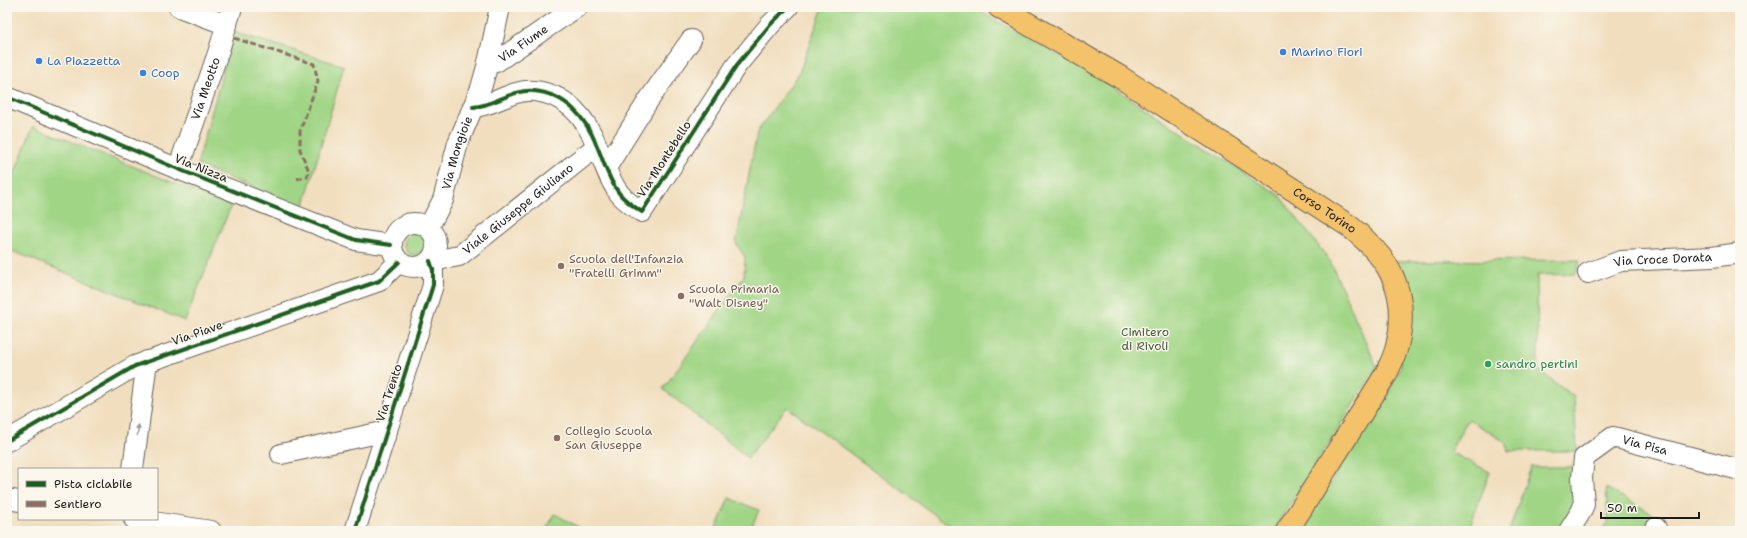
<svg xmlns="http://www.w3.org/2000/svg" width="1747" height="538" font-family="'Shantell Sans',sans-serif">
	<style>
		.green { fill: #a0d585; stroke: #5e7850 }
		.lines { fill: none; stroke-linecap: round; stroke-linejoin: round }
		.minor-casing { stroke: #676055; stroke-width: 22 }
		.major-casing { stroke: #676055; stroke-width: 24 }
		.minor { stroke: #fff; stroke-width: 20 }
		.major { stroke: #f3c26a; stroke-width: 22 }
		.quiet { stroke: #8d6e63; stroke-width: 3; stroke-dasharray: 6 3; stroke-linecap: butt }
		.cycleway-casing { stroke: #fbf7ec; stroke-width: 6 }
		.cycleway { stroke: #1b5e20; stroke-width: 4 }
		.oneway { fill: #999 }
		.shop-dot { fill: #3f7fe0; stroke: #fbf7ec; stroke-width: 1.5 }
		.education-dot { fill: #8d6e63; stroke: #fbf7ec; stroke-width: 1.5 }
		.leisure-dot { fill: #2e9e5b; stroke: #fbf7ec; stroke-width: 1.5 }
		.labels { text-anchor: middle; stroke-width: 3; stroke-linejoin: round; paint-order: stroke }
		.street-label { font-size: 12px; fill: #1c1c1c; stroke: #fbf7ec }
		.shop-label { font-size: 12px; fill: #366cbe; stroke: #fbf7ec; text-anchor: start }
		.education-label { font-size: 12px; fill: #785e54; stroke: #fbf7ec; text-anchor: start }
		.park-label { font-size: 12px; fill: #4a5d41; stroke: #fbf7ec }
		.leisure-label { font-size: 12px; fill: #27864d; stroke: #fbf7ec; text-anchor: start }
	</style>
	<rect width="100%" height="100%" fill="#fbf7ec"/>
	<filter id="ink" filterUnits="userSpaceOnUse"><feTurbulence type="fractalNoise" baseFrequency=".025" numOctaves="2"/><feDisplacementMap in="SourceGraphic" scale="8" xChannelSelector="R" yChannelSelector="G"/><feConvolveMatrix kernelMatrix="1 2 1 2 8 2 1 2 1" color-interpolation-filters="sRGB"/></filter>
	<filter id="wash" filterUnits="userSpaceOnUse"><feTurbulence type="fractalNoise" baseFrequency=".012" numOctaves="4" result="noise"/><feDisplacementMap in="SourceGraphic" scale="16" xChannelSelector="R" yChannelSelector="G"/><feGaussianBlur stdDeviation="0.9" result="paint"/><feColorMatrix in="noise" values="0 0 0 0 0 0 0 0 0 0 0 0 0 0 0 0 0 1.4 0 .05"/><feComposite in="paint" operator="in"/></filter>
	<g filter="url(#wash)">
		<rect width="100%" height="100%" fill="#f1debe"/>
		<g class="green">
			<polygon points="823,7 972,7 1087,71 1279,195 1330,261 1377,367 1273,531 945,531 949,525 787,407 748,458 663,389 744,276 745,257 736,243 757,132 799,73"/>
			<polygon points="234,32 344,66 303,208 197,165"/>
			<polygon points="33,126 231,206 185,321 7,249 7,192"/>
			<circle cx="415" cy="244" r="11"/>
			<polygon points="1580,260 1576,274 1537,275 1538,370 1574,397 1577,451 1508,451 1505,442 1468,419 1450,452 1490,472 1468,531 1300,531 1391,387 1401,367 1393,261"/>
			<polygon points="1531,467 1576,467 1578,502 1560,531 1509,531"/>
			<polygon points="1606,488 1653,514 1646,531 1602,531 1608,521"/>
			<polygon points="729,498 759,510 750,531 715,531"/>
			<polygon points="555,514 585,531 545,531"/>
		</g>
	</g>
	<g filter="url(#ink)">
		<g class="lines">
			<g class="minor-casing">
				<g id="minor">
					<polyline points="179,7 227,25"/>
					<path id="s1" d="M488,63L496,62L577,7"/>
					<polyline points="7,97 178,169 356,240 391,245"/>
					<path d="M473,107C495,106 511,89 534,91C566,94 586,118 597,146C604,162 608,179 619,193C625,201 633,206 642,212L736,66L770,25L788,7"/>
					<polyline points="606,168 648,101 691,40"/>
					<path id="s2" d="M178,169L219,50L232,7"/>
					<circle cx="414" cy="245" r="22"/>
					<path id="s3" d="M428,228L443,200L458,143L481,88L488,63L500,7"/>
					<path id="s4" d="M433,257L443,259L459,256L597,146"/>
					<path id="s5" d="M1588,273L1621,261L1712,257L1740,253"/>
					<polyline points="7,441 135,366 379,281 399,262"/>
					<polyline points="281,454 387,431"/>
					<polyline points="133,469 147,361"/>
					<polyline points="7,499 19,501"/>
					<polyline points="134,519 211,531"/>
					<polyline points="355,531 433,285 433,270 430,261"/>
					<path id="s6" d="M1569,531L1582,510L1584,504L1582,478L1584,458L1613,437L1740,470"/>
					<polyline points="1655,531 1656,528"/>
				</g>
			</g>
			<g class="major-casing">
				<g id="major">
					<path id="s7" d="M999,7L1120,77L1349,226C1390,258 1410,293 1397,346C1395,356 1390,365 1386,374L1287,531"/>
				</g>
			</g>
			<use href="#minor" class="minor"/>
			<use href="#major" class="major"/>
			<polyline class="quiet" points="234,38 314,64 318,81 300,131 300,150 309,171 307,177 296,179"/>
			<g class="cycleway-casing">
				<g id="cycleway">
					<polyline points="7,97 178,169 356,240 391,245"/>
					<path d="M473,107C495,106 511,89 534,91C566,94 586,118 597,146C604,162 608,179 619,193C625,201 633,206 642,212L736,66L770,25L788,7"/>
					<polyline points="7,441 135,366 379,281 399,262"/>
					<polyline points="355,531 433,285 433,270 430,261"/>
				</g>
			</g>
			<use href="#cycleway" class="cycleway"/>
		</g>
		<defs><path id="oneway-solid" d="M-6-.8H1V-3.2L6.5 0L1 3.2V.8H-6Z"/></defs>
		<use class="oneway" href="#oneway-solid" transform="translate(138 430) rotate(-83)"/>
	</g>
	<g class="shop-dot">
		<circle cx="1283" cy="52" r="4"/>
		<circle cx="39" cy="61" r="4"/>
		<circle cx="143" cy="73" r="4"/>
	</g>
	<g class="education-dot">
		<circle cx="561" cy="266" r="4"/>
		<circle cx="681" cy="296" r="4"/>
		<circle cx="557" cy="438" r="4"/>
	</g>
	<circle class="leisure-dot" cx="1488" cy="364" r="4"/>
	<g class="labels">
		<g class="street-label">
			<text dy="4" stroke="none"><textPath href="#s1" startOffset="41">Via Fiume</textPath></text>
			<text dy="4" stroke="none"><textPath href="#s2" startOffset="85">Via Meotto</textPath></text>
			<text dy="4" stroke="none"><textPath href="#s3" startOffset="81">Via Mongioie</textPath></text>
			<text transform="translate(664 159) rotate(-57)" y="4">Via Montebello</text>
			<text transform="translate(201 168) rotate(22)" y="4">Via Nizza</text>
			<text dy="4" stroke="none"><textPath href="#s4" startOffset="102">Viale Giuseppe Giuliano</textPath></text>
			<text dy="4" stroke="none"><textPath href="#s7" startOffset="384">Corso Torino</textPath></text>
			<text dy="4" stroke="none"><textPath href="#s5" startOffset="77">Via Croce Dorata</textPath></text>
			<text transform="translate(197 333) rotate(-19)" y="4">Via Piave</text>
			<text transform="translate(389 393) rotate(-72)" y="4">Via Trento</text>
			<text dy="4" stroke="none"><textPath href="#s6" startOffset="146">Via Pisa</textPath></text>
		</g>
		<g class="shop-label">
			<text x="1291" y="56">Marino Fiori</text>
			<text x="47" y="65">La Piazzetta</text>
			<text x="151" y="77">Coop</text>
		</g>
		<g class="education-label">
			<text x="569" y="263">Scuola dell'Infanzia<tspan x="569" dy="14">"Fratelli Grimm"</tspan></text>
			<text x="689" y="293">Scuola Primaria<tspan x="689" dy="14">"Walt Disney"</tspan></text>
			<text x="565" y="435">Collegio Scuola<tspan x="565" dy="14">San Giuseppe</tspan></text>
		</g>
		<g class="park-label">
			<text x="1145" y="336">Cimitero<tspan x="1145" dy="14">di Rivoli</tspan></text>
		</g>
		<g class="leisure-label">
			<text x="1496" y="368">sandro pertini</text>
		</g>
	</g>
	<rect width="1747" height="538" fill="none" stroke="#fbf7ec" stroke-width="24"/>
	<rect x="18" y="468" width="140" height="52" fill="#fbf7ec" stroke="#a29f99"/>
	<rect x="26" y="481" width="20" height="6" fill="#1b5e20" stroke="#a29f99"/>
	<text x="54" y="488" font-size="12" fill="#1c1c1c">Pista ciclabile</text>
	<rect x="26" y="501" width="20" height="6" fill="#8d6e63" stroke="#a29f99"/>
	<text x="54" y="508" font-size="12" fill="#1c1c1c">Sentiero</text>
	<path d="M1601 512v6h98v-6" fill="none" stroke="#1c1c1c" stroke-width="2"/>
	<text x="1607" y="512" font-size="12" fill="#1c1c1c" stroke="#fbf7ec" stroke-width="3" paint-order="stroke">50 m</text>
</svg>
